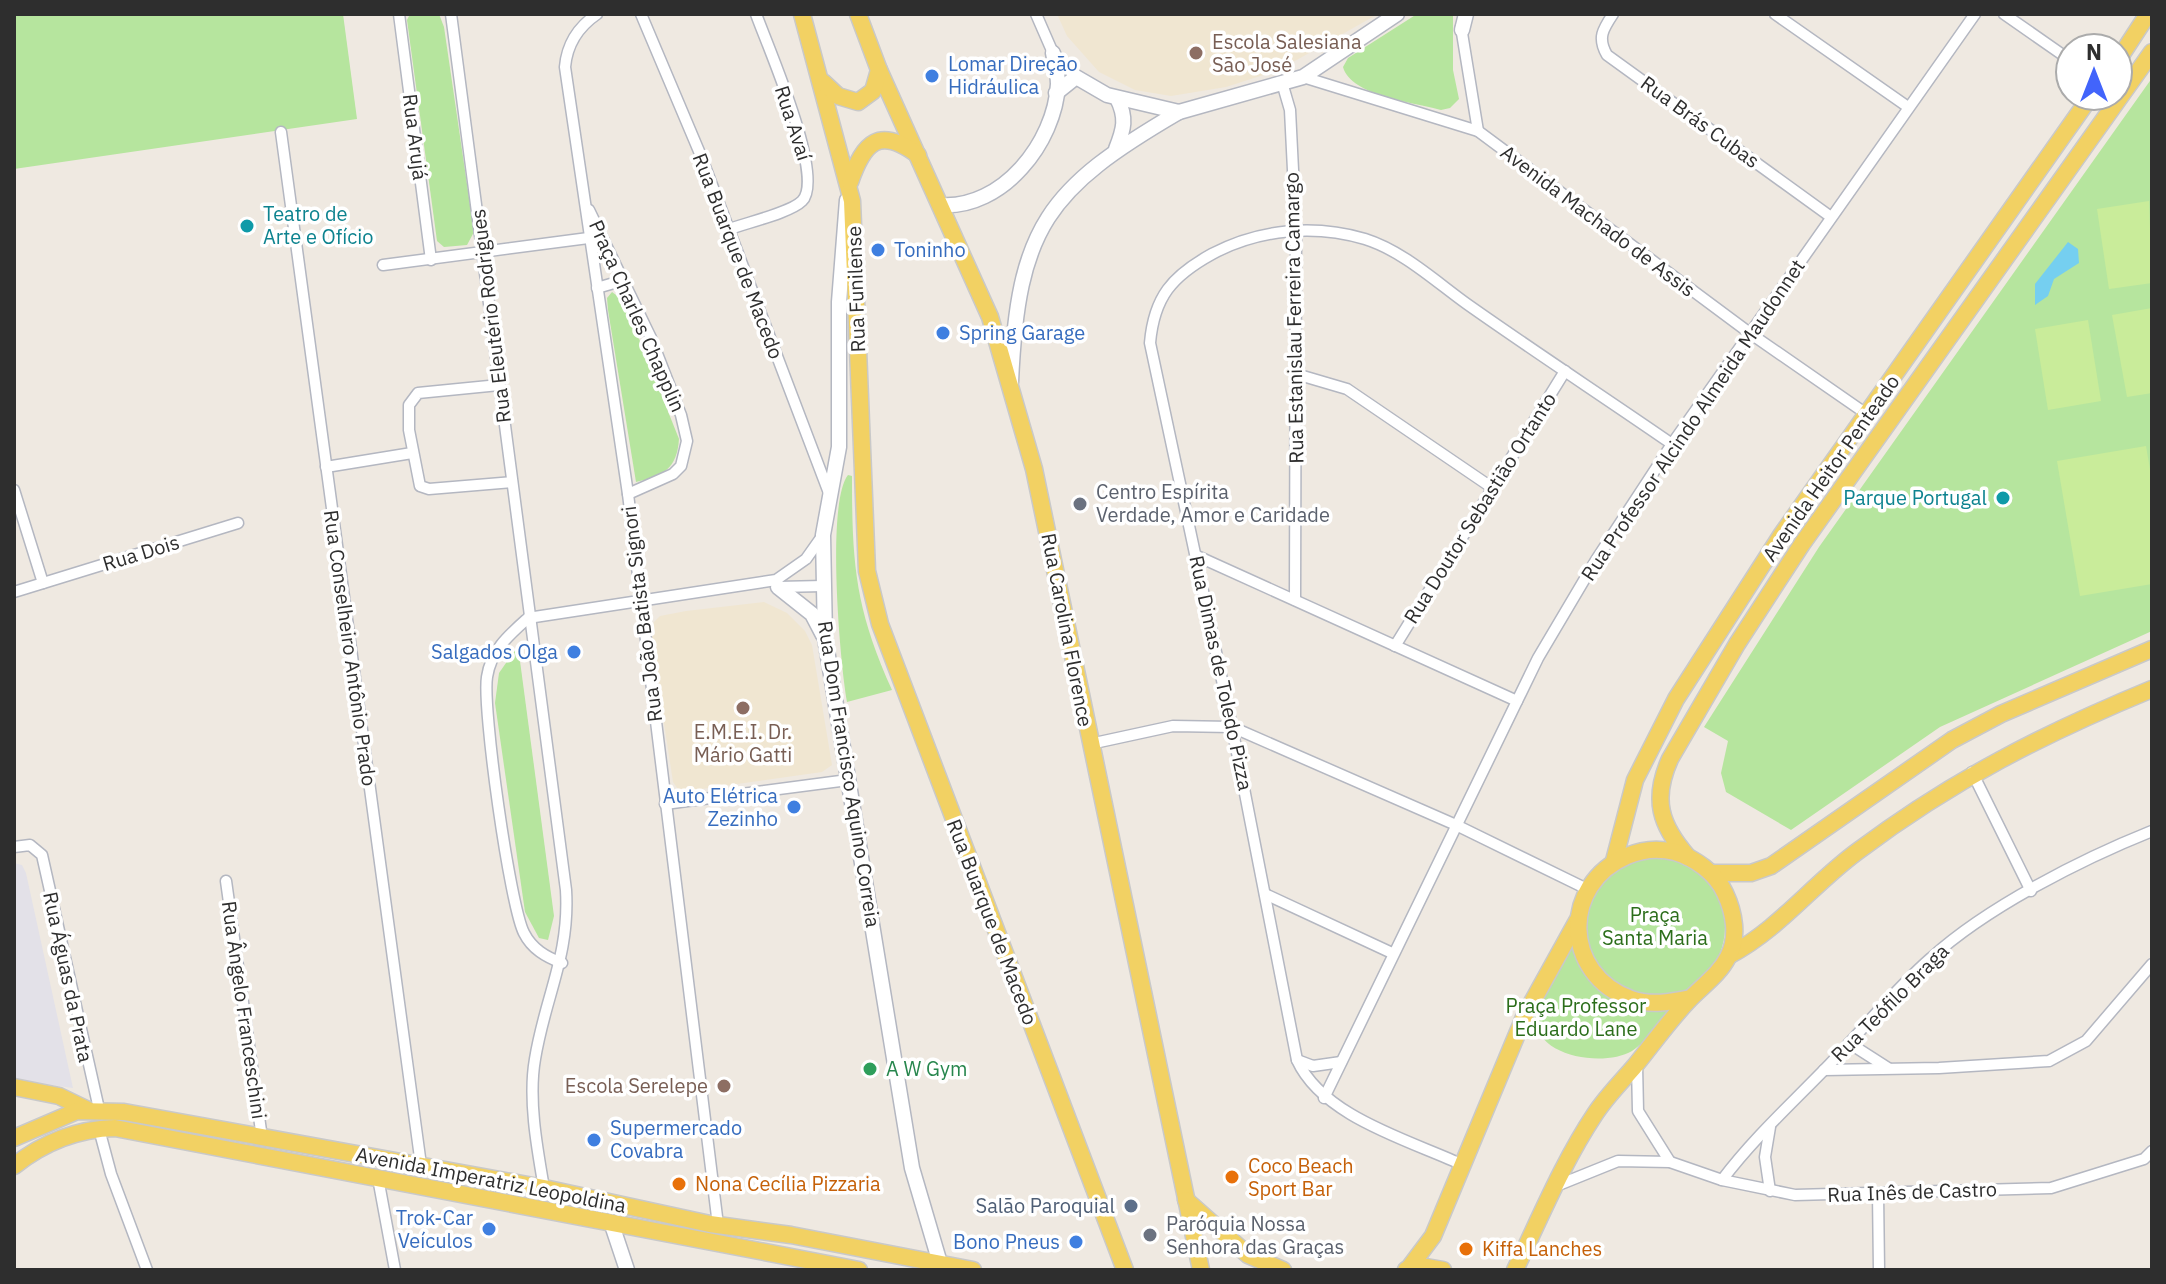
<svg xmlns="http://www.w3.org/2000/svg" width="2166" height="1284" font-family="'IBM Plex Sans',sans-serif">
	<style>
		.industrial { fill: #e3e1e8 }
		.education { fill: #f0e6d1 }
		.green { fill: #b6e59e }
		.pitch { fill: #c9ec9a }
		.water { fill: #75cff0 }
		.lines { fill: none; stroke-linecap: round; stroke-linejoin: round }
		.street-casing { stroke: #b4b7c1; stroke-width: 13 }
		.secondary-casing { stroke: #b4b7c1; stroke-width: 17 }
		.primary-casing { stroke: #c9c9c9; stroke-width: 19 }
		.street { stroke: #fff; stroke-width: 10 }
		.secondary { stroke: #fff; stroke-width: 14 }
		.primary { stroke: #f2d163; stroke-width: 16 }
		.education-dot { fill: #8d6e63; stroke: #fff; stroke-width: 3 }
		.shop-dot { fill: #3f7fe0; stroke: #fff; stroke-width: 3 }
		.culture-dot { fill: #0f9aa8; stroke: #fff; stroke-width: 3 }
		.worship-dot { fill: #6b7280; stroke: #fff; stroke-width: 3 }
		.leisure-dot { fill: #2e9e5b; stroke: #fff; stroke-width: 3 }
		.food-dot { fill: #e8710a; stroke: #fff; stroke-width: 3 }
		.service-dot { fill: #5c6f8a; stroke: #fff; stroke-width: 3 }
		.labels { text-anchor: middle; stroke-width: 7; stroke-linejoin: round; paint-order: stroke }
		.education-label { font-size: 20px; fill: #785e54; stroke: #fff; text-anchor: start }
		.shop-label { font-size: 20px; fill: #366cbe; stroke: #fff; text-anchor: start }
		.street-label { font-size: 20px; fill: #2e2e2e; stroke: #fff }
		.culture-label { font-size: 20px; fill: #0d838f; stroke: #fff; text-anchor: start }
		.worship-label { font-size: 20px; fill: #5b616d; stroke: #fff; text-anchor: start }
		.park-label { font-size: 20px; fill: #2c6e1b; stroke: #fff }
		.leisure-label { font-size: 20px; fill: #27864d; stroke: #fff; text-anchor: start }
		.food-label { font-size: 20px; fill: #c56008; stroke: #fff; text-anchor: start }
		.service-label { font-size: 20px; fill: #4e5e75; stroke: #fff; text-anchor: end }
	</style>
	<rect width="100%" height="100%" fill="#efe9e1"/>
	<polygon class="industrial" points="14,863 22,865 26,873 73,1088 14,1080"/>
	<g class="education">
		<polygon points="1057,14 1378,14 1279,70 1226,87 1171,96 1135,90 1099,72 1067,36"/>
		<polygon points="764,602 787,613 805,631 812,645 832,765 822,772 680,792 673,782 651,638 654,622 660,616 686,611"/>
	</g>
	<g class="green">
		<polygon points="14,14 343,14 357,119 14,169"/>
		<polygon points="410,14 439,14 444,27 474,232 467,245 444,247 437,241 407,20"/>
		<path d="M1417,14H1453V70L1459,99L1450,108L1441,110C1413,102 1351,96 1343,67L1348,58Z"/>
		<polygon points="2152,78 2152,631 1940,727 1791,830 1726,792 1721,773 1728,741 1704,727 1819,547"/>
		<path d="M612,292L624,301L679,439C677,469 663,476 636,482L608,310L607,298Z"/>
		<path d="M848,475L852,476C852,564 855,608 892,690L847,702C840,663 826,503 848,475Z"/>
		<polygon points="518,646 554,916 548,940 539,938 525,912 495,703 499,673"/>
		<circle cx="1655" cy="927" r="70"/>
		<path d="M1571,946C1593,996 1618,1006 1671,1010C1659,1022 1646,1042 1632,1051C1603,1068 1530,1057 1535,1012C1537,997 1562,962 1571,946Z"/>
	</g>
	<g class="pitch">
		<polygon points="2149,201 2152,283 2109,289 2097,209"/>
		<polygon points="2152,308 2152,393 2127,397 2112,315"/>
		<polygon points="2088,320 2101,401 2048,410 2035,329"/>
		<polygon points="2146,446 2152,481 2152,584 2080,596 2057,461"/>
	</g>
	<polygon class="water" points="2068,242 2078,249 2079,263 2054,279 2048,296 2035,305 2035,284"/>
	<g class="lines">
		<g class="street-casing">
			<g id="street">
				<polyline points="399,14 431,260"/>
				<path d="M451,14L566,890C570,955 545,997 535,1059C528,1099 537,1148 544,1188"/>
				<path d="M597,14C578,27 567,44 565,67L628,494L718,1225"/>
				<polyline points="641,14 701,156 829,493"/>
				<polyline points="1036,14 1053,53 1076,77"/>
				<path d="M1613,14C1603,29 1597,38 1607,55L1831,217"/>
				<polyline points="1775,14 1908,107"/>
				<polyline points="2004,14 2070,60"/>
				<polyline points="1461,27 1478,131"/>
				<polyline points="1303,77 1478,131 1751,334 1868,415"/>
				<polyline points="1283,86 1290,110 1296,230 1295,600"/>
				<polyline points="281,132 421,1165"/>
				<polyline points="589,210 651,338 681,415 687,441 681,466 673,474 628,494"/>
				<path d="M727,230C745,223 790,213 802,201C826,178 767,45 756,14"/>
				<polyline points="383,265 596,237"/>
				<polyline points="597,288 624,280"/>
				<polyline points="1296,374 1347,389 1491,487"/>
				<polyline points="499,385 418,393 409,405 409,430 420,486 429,489 512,482"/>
				<polyline points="326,467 412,453"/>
				<polyline points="14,490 43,583"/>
				<polyline points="1197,556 1517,701"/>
				<polyline points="778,587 823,586"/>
				<polyline points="14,592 238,523"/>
				<polyline points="1395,646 1565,371"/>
				<polyline points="1090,744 1173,726 1232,727 1456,825 1587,889"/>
				<polyline points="1972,772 2031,891"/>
				<polyline points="665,804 848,780"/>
				<polyline points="14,847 30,845 42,855 99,1109"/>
				<polyline points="226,881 262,1138"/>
				<polyline points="1265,894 1392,953"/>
				<path d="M562,963C546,957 532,949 524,933C510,906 482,708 487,677C491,650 509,635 528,618L776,580L806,559L823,535"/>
				<polyline points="1849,1043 1888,1068"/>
				<polyline points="1297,1060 1313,1066 1341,1062"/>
				<polyline points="1637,1065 1638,1111 1670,1162"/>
				<polyline points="1824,1070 1939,1068 2049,1061 2086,1041 2152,964"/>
				<polyline points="1324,1098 1538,658 1596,560 1672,444 1975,14"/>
				<polyline points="99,1129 111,1174 147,1270"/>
				<path d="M1463,1165C1409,1140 1323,1117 1297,1060L1232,727L1150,343C1154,297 1172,276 1212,254C1259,229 1314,224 1365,239C1403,251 1435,281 1467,304C1535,352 1604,397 1672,444"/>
				<polyline points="378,1178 395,1270"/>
				<path d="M1722,1180C1753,1139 1790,1105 1826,1068C1861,1032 1893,991 1931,958C1987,907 2082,859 2152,831"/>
				<polyline points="1556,1186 1618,1161 1670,1162 1722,1180 1795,1195 2051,1188 2144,1159 2152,1151"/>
				<polyline points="1770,1191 1765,1157 1770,1127"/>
				<polyline points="1878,1193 1879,1270"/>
			</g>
		</g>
		<g class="secondary-casing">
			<g id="secondary">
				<polyline points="1462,30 1466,14"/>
				<polyline points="1056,93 1076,77 1107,95 1179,112 1303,77 1397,14"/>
				<path d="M1116,149C1124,129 1127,118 1117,98"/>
				<polyline points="847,200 839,302 839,447 823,535 825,638 912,1168 942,1270"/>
				<path d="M941,205C1002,209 1055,143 1058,84C1058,74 1055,63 1053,53"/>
				<path d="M1011,382C1018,227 1047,189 1179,112"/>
				<polyline points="778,587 812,614 823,635"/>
				<polyline points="612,1225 627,1270"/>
			</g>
		</g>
		<g class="primary-casing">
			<g id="primary">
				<polyline points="802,14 852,201 867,571 880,624 1125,1270"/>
				<polyline points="858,14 879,70 990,317 1034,469 1201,1270"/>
				<polyline points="2118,60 2148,14"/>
				<polyline points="823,82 838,96 858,102 873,91 879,70"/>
				<path d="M850,182C864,142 879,126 918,155"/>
				<path d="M1688,857C1660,825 1652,799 1670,759L1737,644L1802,544L2152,52"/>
				<polyline points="1614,861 1635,780 1676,699 1782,534 2091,96"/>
				<polyline points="1711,873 1751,873 1771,866 1952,740 2001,714 2152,649"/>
				<path d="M1730,955C1778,930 1814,883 1858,851C1953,780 2043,734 2152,689"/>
				<polyline points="14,1087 59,1096 88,1110"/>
				<polyline points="14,1138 77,1111 124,1112 544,1188 710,1224 791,1235 973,1270"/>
				<path d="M14,1166C44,1142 76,1129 115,1128L859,1270"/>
				<polyline points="1186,1200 1248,1255 1283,1270"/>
				<polyline points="1409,1268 1433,1236 1525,1015 1577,921"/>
				<polyline points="1406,1270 1426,1267 1443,1270"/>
				<path d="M1515,1270C1540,1218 1563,1162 1595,1114C1606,1097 1621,1082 1634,1067C1652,1045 1668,1022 1688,1001C1701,987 1719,975 1728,957C1739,937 1734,912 1725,893C1716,873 1695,858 1675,852C1659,848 1643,849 1627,856C1561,884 1562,974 1631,999C1651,1006 1671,1002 1691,998"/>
			</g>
		</g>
		<use href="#street" class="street"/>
		<use href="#secondary" class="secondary"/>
		<use href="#primary" class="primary"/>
	</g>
	<g class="education-dot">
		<circle cx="1196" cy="53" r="8"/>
		<circle cx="743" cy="708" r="8"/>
		<circle cx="724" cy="1086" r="8"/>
	</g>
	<g class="shop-dot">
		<circle cx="932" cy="76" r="8"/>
		<circle cx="878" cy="250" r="8"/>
		<circle cx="943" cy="333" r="8"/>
		<circle cx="574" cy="652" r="8"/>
		<circle cx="794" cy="807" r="8"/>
		<circle cx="594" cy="1140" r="8"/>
		<circle cx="489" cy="1229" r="8"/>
		<circle cx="1076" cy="1242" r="8"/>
	</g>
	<g class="culture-dot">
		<circle cx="247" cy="226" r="8"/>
		<circle cx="2003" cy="498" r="8"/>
	</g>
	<g class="worship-dot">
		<circle cx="1080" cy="504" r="8"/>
		<circle cx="1150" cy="1235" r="8"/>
	</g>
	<circle class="leisure-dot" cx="870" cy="1069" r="8"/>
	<g class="food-dot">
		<circle cx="1232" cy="1177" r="8"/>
		<circle cx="679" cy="1184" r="8"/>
		<circle cx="1466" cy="1249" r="8"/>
	</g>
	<circle class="service-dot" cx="1131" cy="1206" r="8"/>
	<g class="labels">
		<g class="education-label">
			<text x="1212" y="49">Escola Salesiana<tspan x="1212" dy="23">São José</tspan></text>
			<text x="743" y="739" text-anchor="middle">E.M.E.I. Dr.<tspan x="743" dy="23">Mário Gatti</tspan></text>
			<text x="708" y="1093" text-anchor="end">Escola Serelepe</text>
		</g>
		<g class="shop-label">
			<text x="948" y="71">Lomar Direção<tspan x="948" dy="23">Hidráulica</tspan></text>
			<text x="894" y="257">Toninho</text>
			<text x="959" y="340">Spring Garage</text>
			<text x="558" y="659" text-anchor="end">Salgados Olga</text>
			<text x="778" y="803" text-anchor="end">Auto Elétrica<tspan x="778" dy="23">Zezinho</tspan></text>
			<text x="610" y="1135">Supermercado<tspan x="610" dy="23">Covabra</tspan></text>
			<text x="473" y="1225" text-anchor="end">Trok-Car<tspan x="473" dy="23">Veículos</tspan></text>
			<text x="1060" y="1249" text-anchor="end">Bono Pneus</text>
		</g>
		<g class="street-label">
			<text transform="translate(1700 122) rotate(36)" y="7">Rua Brás Cubas</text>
			<text transform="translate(793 123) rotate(72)" y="7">Rua Avaí</text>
			<text transform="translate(415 137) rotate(83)" y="7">Rua Arujá</text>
			<text transform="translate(1598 221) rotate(37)" y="7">Avenida Machado de Assis</text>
			<text transform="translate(738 256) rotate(69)" y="7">Rua Buarque de Macedo</text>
			<text transform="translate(856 289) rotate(-92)" y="7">Rua Funilense</text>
			<text transform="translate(491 316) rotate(-97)" y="7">Rua Eleutério Rodrigues</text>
			<text transform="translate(637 316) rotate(66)" y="7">Praça Charles Chapplin</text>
			<text transform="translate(1294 318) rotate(-91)" y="7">Rua Estanislau Ferreira Camargo</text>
			<text transform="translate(1693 420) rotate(-56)" y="7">Rua Professor Alcindo Almeida Maudonnet</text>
			<text transform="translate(1831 468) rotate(-55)" y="7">Avenida Heitor Penteado</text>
			<text transform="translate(1480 508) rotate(-58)" y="7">Rua Doutor Sebastião Ortanto</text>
			<text transform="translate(141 553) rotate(-17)" y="7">Rua Dois</text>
			<text transform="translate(642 614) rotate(-97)" y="7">Rua João Batista Signori</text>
			<text transform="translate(1067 630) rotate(79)" y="7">Rua Carolina Florence</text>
			<text transform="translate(350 648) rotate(82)" y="7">Rua Conselheiro Antônio Prado</text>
			<text transform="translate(1221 673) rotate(78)" y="7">Rua Dimas de Toledo Pizza</text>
			<text transform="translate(849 774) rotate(81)" y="7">Rua Dom Francisco Aquino Correia</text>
			<text transform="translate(992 922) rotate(69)" y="7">Rua Buarque de Macedo</text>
			<text transform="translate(68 977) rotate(78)" y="7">Rua Águas da Prata</text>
			<text transform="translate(1890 1003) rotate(-45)" y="7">Rua Teófilo Braga</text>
			<text transform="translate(244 1010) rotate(82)" y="7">Rua Ângelo Franceschini</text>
			<text transform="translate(491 1180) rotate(11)" y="7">Avenida Imperatriz Leopoldina</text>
			<text transform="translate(1912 1192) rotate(-2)" y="7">Rua Inês de Castro</text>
		</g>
		<g class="culture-label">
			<text x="263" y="221">Teatro de<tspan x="263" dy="23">Arte e Ofício</tspan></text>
			<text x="1987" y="505" text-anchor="end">Parque Portugal</text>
		</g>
		<g class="worship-label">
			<text x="1096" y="499">Centro Espírita<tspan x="1096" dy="23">Verdade, Amor e Caridade</tspan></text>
			<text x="1166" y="1231">Paróquia Nossa<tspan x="1166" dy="23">Senhora das Graças</tspan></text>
		</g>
		<g class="park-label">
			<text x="1655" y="922">Praça<tspan x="1655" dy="23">Santa Maria</tspan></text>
			<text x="1576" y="1013">Praça Professor<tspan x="1576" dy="23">Eduardo Lane</tspan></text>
		</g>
		<g class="leisure-label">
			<text x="886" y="1076">A W Gym</text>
		</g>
		<g class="food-label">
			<text x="1248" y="1173">Coco Beach<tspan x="1248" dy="23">Sport Bar</tspan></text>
			<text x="695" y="1191">Nona Cecília Pizzaria</text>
			<text x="1482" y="1256">Kiffa Lanches</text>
		</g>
		<g class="service-label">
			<text x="1115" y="1213">Salão Paroquial</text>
		</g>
	</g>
	<rect width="2166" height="1284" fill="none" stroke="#2e2e2e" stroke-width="32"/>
	<g transform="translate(2094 72)"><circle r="38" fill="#ffffff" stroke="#ababab" stroke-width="2"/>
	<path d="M0-6L14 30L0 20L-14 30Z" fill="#4264fb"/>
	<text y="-12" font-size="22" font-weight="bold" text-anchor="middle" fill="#2e2e2e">N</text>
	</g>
</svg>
